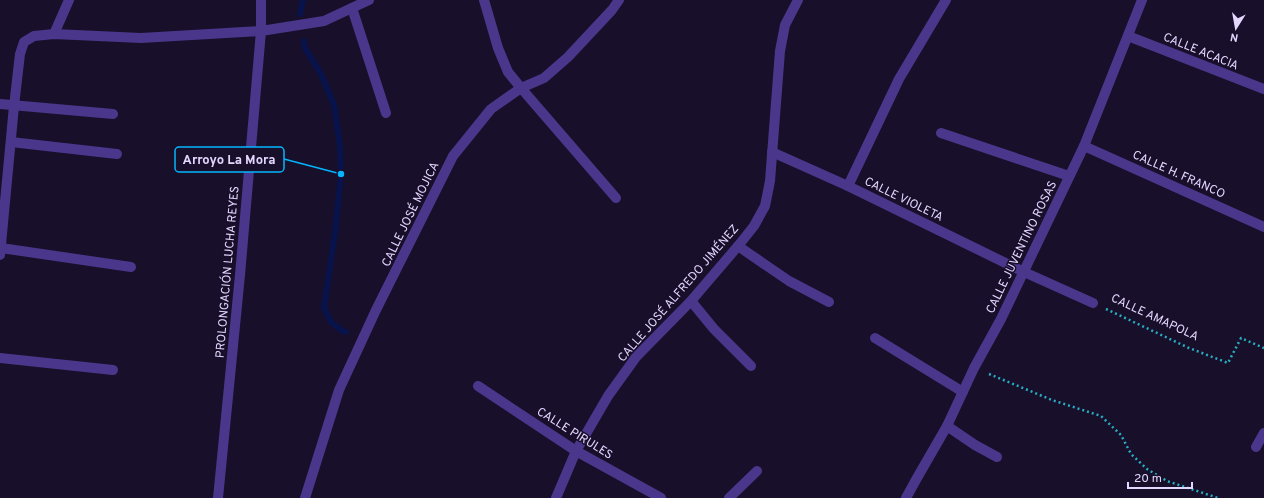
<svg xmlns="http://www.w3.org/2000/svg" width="1264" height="498" font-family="Overpass,sans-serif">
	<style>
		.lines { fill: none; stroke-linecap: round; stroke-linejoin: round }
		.stream { stroke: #07134a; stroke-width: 6 }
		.path { stroke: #28aec2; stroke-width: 2.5; stroke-dasharray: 2 3; stroke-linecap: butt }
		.minor { stroke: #4a378b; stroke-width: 10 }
		.labels { text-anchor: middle; stroke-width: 3; stroke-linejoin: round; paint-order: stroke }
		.street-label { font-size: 12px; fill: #e3d7ff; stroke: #180f2a }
		.leader { fill: none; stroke: #03b6ff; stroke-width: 1.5 }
		.callout-dot { fill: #03b6ff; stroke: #180f2a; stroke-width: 1.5 }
		.callout { fill: #180f2a; stroke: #03b6ff; stroke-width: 1.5 }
		.callout-label { font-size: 13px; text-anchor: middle; font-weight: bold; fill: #e3d7ff }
	</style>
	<rect width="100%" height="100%" fill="#180f2a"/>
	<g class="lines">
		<g class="stream">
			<polyline points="300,14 303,0"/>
			<polyline points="304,41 305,48 321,74 334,105 340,146 341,174 335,232 324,308 331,322 341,330 346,332"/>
		</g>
		<g class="path">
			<polyline points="1106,309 1189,348 1228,363 1241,338 1264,348"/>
			<polyline points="989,374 1052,400 1101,416 1121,435 1131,454 1147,469 1167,481 1218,498"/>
		</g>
		<g class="minor">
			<polyline points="484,0 498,48 508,72 521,88 616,198"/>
			<polyline points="352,8 386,113"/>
			<polyline points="54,34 69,0"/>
			<polyline points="1128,36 1264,89"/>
			<polyline points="0,104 113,114"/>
			<polyline points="941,133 1069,176"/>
			<polyline points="11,142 117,154"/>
			<polyline points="1084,146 1264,227"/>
			<polyline points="772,152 848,186 1024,272 1093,303"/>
			<polyline points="848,186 899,79 946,0"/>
			<polyline points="738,246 789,281 829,302"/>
			<polyline points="1,248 131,267"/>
			<polyline points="0,255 14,106 20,54 24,42 34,36 54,34 141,38 261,31 324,21 369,0"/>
			<polyline points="691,301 714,329 751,366"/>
			<polyline points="875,338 963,392"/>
			<polyline points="0,358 113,370"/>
			<polyline points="478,386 576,451 661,498"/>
			<polyline points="947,426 975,445 997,457"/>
			<polyline points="1256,447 1264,433"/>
			<polyline points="218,498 240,275 261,31 261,0"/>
			<polyline points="305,498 339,390 376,310 453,156 491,109 521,88 544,78 568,57 612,10 619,0"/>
			<polyline points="556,498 576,451 608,396 636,357 691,301 738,246 754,226 765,206 770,181 780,51 785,25 798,0"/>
			<polyline points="729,498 757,471"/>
			<polyline points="906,498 917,478 947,426 974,368 1001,319 1084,146 1142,0"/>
		</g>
	</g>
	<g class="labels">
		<g class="street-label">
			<text transform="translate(1201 51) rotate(22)" y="4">CALLE ACACIA</text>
			<text transform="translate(1179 174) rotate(24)" y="4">CALLE H. FRANCO</text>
			<text transform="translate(904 199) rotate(26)" y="4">CALLE VIOLETA</text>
			<text transform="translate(410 214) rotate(-64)" y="4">CALLE JOSÉ MOJICA</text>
			<text transform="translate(1021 247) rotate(-64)" y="4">CALLE JUVENTINO ROSAS</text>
			<text transform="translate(227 272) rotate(-85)" y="4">PROLONGACIÓN LUCHA REYES</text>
			<text transform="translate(678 293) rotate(-49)" y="4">CALLE JOSÉ ALFREDO JIMÉNEZ</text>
			<text transform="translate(1155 317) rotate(25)" y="4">CALLE AMAPOLA</text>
			<text transform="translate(575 433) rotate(32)" y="4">CALLE PIRULES</text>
		</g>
	</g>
	<path class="leader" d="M341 174L284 159"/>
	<circle class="callout-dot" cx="341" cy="174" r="4"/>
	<rect class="callout" x="175" y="147" width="109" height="25" rx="4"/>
	<g class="callout-label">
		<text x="229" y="164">Arroyo La Mora</text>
	</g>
	<g transform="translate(1236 28) rotate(191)" stroke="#180f2a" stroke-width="3" paint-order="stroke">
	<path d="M0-3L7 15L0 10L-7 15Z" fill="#e3d7ff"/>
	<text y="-6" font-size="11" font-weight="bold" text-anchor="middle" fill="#e3d7ff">N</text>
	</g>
	<path d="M1128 482v6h64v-6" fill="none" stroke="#e3d7ff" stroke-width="2"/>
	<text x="1134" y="482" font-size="12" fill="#e3d7ff" stroke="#180f2a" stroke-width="3" paint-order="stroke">20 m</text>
</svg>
